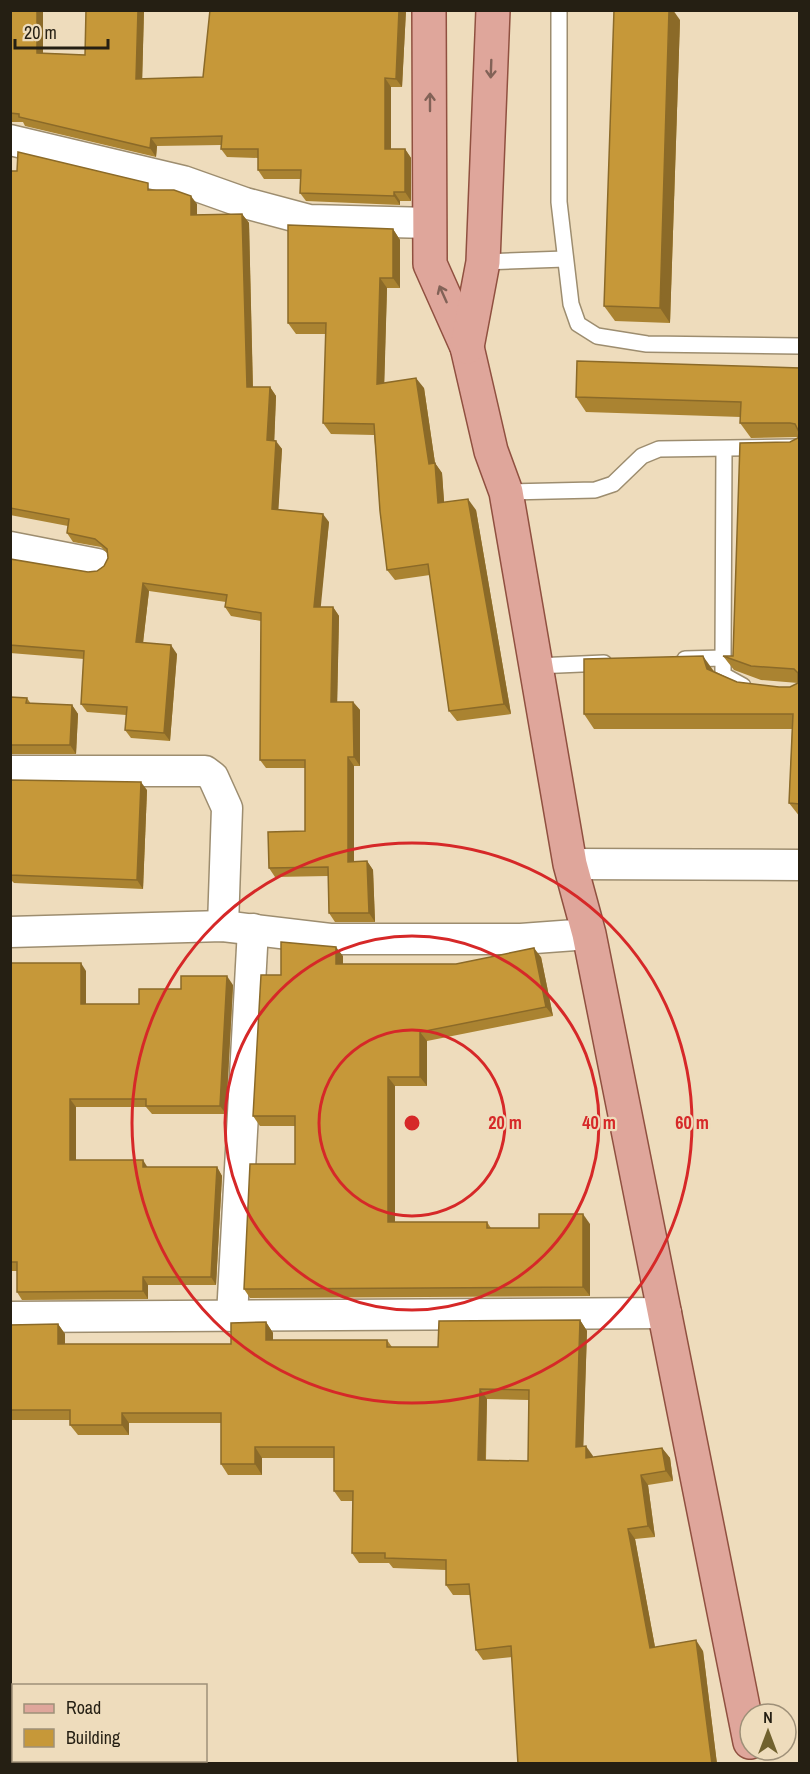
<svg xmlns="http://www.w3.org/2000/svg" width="810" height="1774" font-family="'Archivo Narrow',sans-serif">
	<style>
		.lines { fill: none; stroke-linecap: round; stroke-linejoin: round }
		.service-casing { stroke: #9d8d6f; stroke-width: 18 }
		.minor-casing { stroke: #9d8d6f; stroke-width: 33 }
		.primary-casing { stroke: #905040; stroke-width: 36 }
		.service { stroke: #fff; stroke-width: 15 }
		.minor { stroke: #fff; stroke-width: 30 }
		.primary { stroke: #dfa69b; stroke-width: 33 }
		.wall { fill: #aa8331; fill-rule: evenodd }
		.shaded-wall { fill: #8b6a28 }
		.building { fill: #c69839; stroke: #8b6a28; stroke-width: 1.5; fill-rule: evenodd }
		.oneway { stroke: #826257 }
		.ring { fill: none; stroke: #d62828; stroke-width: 3 }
		.centre { fill: #d62828; stroke: #eedcbc; stroke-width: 3 }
		.ring-label { font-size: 18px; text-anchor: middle; font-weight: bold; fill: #d62828; stroke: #eedcbc; stroke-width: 4.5; stroke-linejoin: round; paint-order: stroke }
	</style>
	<rect width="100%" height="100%" fill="#eedcbc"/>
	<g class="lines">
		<g class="service-casing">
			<g id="service">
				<polyline points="559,10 559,202 571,304 578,324 597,336 647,344 800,346"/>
				<polyline points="483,262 565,259"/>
				<polyline points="506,492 595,490 613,484 642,456 659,449 800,447"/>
				<polyline points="723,658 724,449"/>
				<polyline points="685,659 723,658 723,675 743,686"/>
				<polyline points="536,666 604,663"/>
			</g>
		</g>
		<g class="minor-casing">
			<g id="minor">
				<polyline points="10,140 183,181 245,203 309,220 430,223"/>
				<polyline points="10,547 97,564"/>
				<polyline points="10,771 205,771 213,777 227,808 223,926"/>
				<polyline points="570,864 800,865"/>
				<polyline points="10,932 223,926 330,939 521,939 589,934"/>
				<polyline points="232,1316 253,929"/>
				<polyline points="10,1317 666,1313"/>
			</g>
		</g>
		<g class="primary-casing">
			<g id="primary">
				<polyline points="429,10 430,264 467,347 491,451 506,492 570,864 589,934 750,1742"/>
				<polyline points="467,347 483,262 493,10"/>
			</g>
		</g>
		<use href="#service" class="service"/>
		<use href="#minor" class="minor"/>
		<use href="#primary" class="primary"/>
	</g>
	<g class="wall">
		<polygon points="10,10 43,10 43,53 85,55 86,12 72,10 144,10 142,79 203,77 210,12 190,10 406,10 402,87 391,87 391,149 405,149 411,158 411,201 400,201 400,205 306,201 300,193 301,179 264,179 258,170 258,158 227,157 221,149 221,145 157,146 156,157 25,126 23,122 10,122"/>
		<polygon points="680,20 670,323 615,321 604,306"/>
		<polygon points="10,171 153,190 197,204 197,215 242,214 249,223 253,387 270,387 276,396 274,440 282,449 278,509 329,522 320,607 333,607 339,616 337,702 353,702 360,710 360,766 354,766 354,862 367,861 373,870 375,922 335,922 329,913 328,876 275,877 269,868 305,831 305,768 266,768 260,760 261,621 231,616 225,607 226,602 149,591 143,643 177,654 170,741 131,738 125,730 126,715 87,712 81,704 84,659 10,653 10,559 88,572 97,571 104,566 108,558 107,553 101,547 73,542 67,533 68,526 10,515"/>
		<polygon points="393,229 400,240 400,288 387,288 384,383 424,388 435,463 442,473 444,503 476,510 511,714 457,721 449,711 430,575 395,580 387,570 374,435 331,434 323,423 326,334 296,334 288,323"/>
		<polygon points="800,368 800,817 789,803 792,729 594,729 584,714 713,670 714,671 737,682 779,687 790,687 798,683 761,680 734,670 723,656 733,656 790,442 798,437 751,438 740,423 741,417 586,412 576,397"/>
		<polygon points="10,697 27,698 31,704 72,705 78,714 76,754 10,754"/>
		<polygon points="10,780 147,790 143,889 14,883 10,879"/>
		<polygon points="343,956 343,964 456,964 541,957 553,1016 427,1041 427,1086 395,1086 395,1222 487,1222 491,1228 539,1228 590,1224 590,1296 250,1298 244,1289 295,1164 295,1126 260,1126 253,1116"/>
		<polygon points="10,963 86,971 86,1004 139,1004 181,989 233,985 226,1114 152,1114 146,1107 76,1107 76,1160 148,1167 217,1167 222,1176 216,1285 148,1285 148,1299 22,1300 17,1292 17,1271 10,1271"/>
		<path d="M580,1320L587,1331L583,1446L593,1457L662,1448L670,1458L673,1481L648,1485L655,1537L635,1539L655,1647L703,1651L717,1764H518L512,1657L483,1660L476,1650L470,1595H453L446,1585V1570L393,1568L389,1563H359L352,1553L353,1501H341L334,1491V1458H262V1475H228L221,1464V1423H129V1435H78L70,1425V1420H10V1325L58,1324L65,1334V1344H231L266,1322L273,1333V1340H387L392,1347H438ZM487,1399L529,1400L528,1461L486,1460Z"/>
	</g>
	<g class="shaded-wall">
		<polygon points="37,10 43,10 43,61 37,53"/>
		<polygon points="138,10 144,10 142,87 136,79"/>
		<polygon points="399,10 406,10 402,87 396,79"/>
		<polygon points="669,10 673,10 680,20 670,323 660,308"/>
		<polygon points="385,78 391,87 391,158 385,149"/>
		<polygon points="151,138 157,146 156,157 150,148"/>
		<polygon points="405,149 411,158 411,201 405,192"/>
		<polygon points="394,192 400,201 400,205 394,196"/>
		<polygon points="191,196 197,204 197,224 191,215"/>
		<polygon points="242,214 249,223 253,396 247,387"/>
		<polygon points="393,229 400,240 400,288 393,278"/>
		<polygon points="380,278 387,288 384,394 377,384"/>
		<polygon points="416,378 424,388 435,463 442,473 445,514 438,503 429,464"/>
		<polygon points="270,387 276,396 274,449 267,440"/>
		<polygon points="276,441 282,449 278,517 272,509"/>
		<polygon points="468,499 476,510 511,714 504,704"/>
		<polygon points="323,514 329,522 320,615 314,607"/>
		<polygon points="143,583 149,591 142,651 136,642"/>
		<polygon points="333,607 339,616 337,711 331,702"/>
		<polygon points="171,645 177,654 170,741 164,733"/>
		<polygon points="703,656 713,670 718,683 707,669"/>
		<polygon points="353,702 360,710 360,766 354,757"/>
		<polygon points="72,705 78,714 76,754 70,745"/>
		<polygon points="348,757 354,766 354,871 348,862"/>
		<polygon points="141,782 147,790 143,889 137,880"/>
		<polygon points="367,861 373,870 375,922 369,913"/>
		<polygon points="336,947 343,956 343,973 336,964"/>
		<polygon points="534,948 541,957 553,1016 546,1007"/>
		<polygon points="81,963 86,971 86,1012 81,1004"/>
		<polygon points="227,976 233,985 226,1114 220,1106"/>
		<polygon points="420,1032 427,1041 427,1086 420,1077"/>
		<polygon points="388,1077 395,1086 395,1231 388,1222"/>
		<polygon points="70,1099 76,1107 76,1168 70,1160"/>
		<polygon points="143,1160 148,1168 143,1167"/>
		<polygon points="217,1167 222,1176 216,1285 211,1277"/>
		<polygon points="583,1214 590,1224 590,1296 583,1287"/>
		<polygon points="143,1277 148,1285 148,1299 143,1291"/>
		<polygon points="580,1320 587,1331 583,1457 576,1447"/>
		<polygon points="266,1322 273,1333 273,1351 266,1340"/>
		<polygon points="58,1324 65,1334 65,1354 58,1344"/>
		<polygon points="480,1389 487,1399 485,1470 478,1460"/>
		<polygon points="122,1413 129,1423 129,1435 122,1425"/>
		<polygon points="586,1446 593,1456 593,1469 586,1458"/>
		<polygon points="255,1447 262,1458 262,1475 255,1464"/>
		<polygon points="662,1448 670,1458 673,1481 666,1471"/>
		<polygon points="641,1475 648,1485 655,1537 648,1526"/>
		<polygon points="628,1529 635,1539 657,1658 650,1648"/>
		<polygon points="696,1640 703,1651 717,1764 712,1764"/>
	</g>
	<g class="building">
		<polygon points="10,10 37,10 37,53 85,55 86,10 138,10 136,79 203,77 210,10 399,10 396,79 385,78 385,149 405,149 405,192 394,192 394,196 300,193 301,170 258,170 258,149 221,149 222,136 151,138 150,148 19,117 19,114 10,113"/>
		<polygon points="614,10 669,10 660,308 604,306"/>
		<polygon points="18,152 148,183 148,190 174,190 191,196 191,215 242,214 247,387 270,387 267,440 276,441 272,509 323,514 314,607 333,607 331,702 353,702 354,757 348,757 348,862 367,861 369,913 329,913 328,867 269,868 268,832 305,831 305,760 260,760 261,613 225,607 227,595 143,583 136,642 171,645 164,733 125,730 127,707 81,704 84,651 10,645 10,559 88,572 97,571 104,566 108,558 107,549 95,539 67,533 69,519 10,508 10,171 17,171"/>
		<polygon points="288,225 393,229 393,278 380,278 377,384 416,378 429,464 435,463 438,503 468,499 504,704 449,711 428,564 387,570 380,511 374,424 323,423 326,323 288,323"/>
		<polygon points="577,361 800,368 800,804 789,803 793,714 584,714 584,659 703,656 707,669 737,682 779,687 790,687 798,683 798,673 794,669 751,666 723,656 733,656 740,443 790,442 798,438 799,432 795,424 790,423 740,423 741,402 576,397"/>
		<polygon points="10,697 27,698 26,703 72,705 70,745 10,745"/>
		<polygon points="10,780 141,782 137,880 10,875"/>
		<polygon points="281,942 336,947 336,964 456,964 534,948 546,1007 420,1032 420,1077 388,1077 388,1222 487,1222 487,1228 539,1228 539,1214 583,1214 583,1287 244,1289 250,1164 295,1164 295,1116 253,1116 261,975 281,975"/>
		<polygon points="10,963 81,963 81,1004 139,1004 139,989 181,989 181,976 227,976 220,1106 146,1106 146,1099 70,1099 70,1160 143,1160 143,1167 217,1167 211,1277 143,1277 143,1291 17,1292 17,1262 10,1262"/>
		<path d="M580,1320L576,1447L586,1446V1458L662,1448L666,1471L641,1475L648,1526L628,1529L650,1648L696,1640L712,1764H518L511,1646L476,1650L469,1584L446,1585V1560L385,1558V1553H352L353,1491H334V1447H255V1464H221V1413H122V1425H70V1410H10V1325L58,1324V1344H231V1323L266,1322V1340H387V1347H438L439,1321ZM480,1389L529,1390L528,1461L478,1460Z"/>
	</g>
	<defs><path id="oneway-shaft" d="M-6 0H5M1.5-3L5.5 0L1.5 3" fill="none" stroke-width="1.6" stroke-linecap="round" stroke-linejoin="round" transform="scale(1.5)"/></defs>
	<g class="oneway">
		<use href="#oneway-shaft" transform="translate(491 69) rotate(92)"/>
		<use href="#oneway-shaft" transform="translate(430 102) rotate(-90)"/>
		<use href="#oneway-shaft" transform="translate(443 294) rotate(-114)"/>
	</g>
	<g class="ring">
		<circle cx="412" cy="1123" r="93"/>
		<circle cx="412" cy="1123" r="187"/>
		<circle cx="412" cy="1123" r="280"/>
	</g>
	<circle cx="412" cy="1123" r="9" class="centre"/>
	<g class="ring-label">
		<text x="505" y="1129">20 m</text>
		<text x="599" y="1129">40 m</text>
		<text x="692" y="1129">60 m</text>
	</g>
	<rect width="810" height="1774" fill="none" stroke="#251f13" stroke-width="24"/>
	<rect x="12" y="1684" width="195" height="78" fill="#eedcbc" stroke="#9e9078" stroke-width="1.5"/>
	<rect x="24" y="1704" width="30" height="9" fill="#dfa69b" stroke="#9e9078" stroke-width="1.5"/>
	<text x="66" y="1714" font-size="18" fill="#251f13">Road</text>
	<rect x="24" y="1729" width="30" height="18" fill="#c69839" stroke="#9e9078" stroke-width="1.5"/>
	<text x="66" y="1744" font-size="18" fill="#251f13">Building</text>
	<g transform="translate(768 1732)"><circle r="28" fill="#eedcbc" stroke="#9e9078" stroke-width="1.5"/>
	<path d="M0-4.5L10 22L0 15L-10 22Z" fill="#70612e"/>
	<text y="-9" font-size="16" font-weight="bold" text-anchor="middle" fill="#251f13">N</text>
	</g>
	<path d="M15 39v9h93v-9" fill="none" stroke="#251f13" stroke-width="3"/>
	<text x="24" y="39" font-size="18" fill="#251f13" stroke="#eedcbc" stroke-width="4.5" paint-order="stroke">20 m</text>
</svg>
